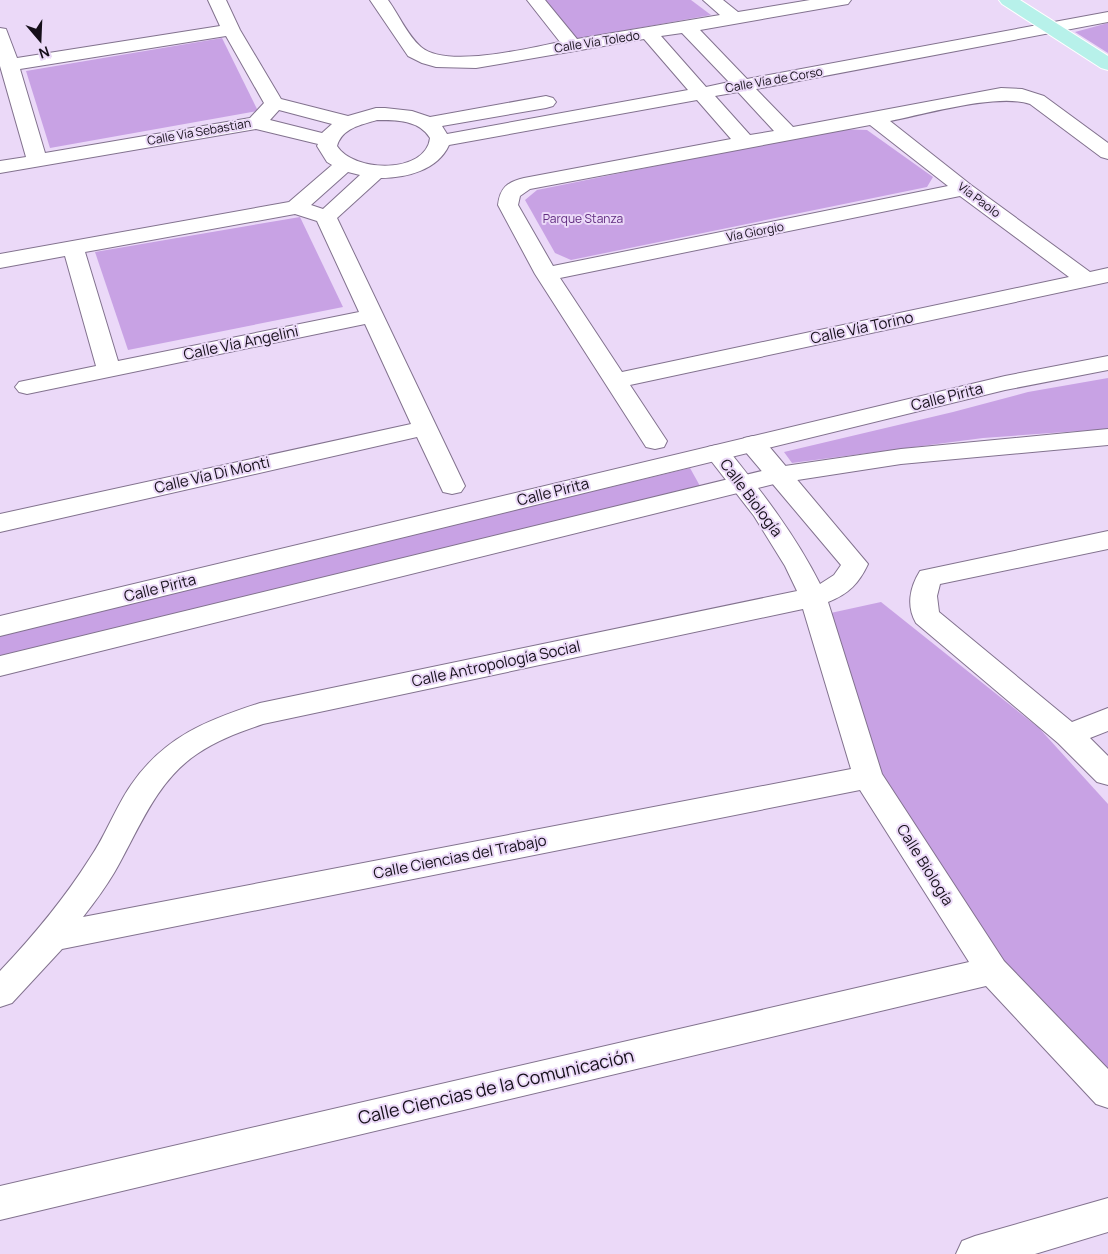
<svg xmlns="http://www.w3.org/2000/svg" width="1108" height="1254" font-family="Manrope,sans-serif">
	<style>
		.green { fill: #c8a2e4 }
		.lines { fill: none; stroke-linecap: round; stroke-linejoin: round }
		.minor-casing { stroke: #82728e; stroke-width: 2 }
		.tertiary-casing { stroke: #82728e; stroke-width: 2 }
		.primary-casing { stroke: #fff; stroke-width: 2 }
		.minor { fill: #fff; fill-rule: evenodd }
		.tertiary { fill: #fff; fill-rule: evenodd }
		.primary { fill: #b7f1ea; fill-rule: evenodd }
		.labels { text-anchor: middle; stroke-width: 4; stroke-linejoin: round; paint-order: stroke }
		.far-street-label { font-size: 12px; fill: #150f19; stroke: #ebd9f8 }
		.far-park-label { font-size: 12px; fill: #612c80; stroke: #ebd9f8 }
		.street-label { font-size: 15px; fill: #150f19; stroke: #ebd9f8 }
		.near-street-label { font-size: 18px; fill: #150f19; stroke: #ebd9f8 }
	</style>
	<rect width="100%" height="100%" fill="#ebd9f8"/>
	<g class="green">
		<polygon points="545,0 691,0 711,15 577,39"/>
		<polygon points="1108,23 1108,53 1075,32"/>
		<polygon points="222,38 258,111 50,148 26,71"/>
		<polygon points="838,129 867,130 933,177 927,187 571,260 555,253 525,200 537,190"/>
		<polygon points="300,217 343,307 128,350 95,252"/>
		<polygon points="1108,378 1108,429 983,438 792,463 784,452 953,412 1028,392"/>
		<polygon points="690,468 700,486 0,659 0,634"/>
		<polygon points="881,602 1039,728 1108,804 1108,1071 1002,966 879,775 826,614"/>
	</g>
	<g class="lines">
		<g class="minor-casing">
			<g id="minor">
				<path d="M208,0H226L240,30L281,99L348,116L376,108H385L412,111L430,117L546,96L553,98L556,102L553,106L546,108L442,126L447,134L688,90L644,39L476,68L436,67L422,63L408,56L370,0H388C399,15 407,35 421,47C446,69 529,48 560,42L527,0H545L577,39L720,15L703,0H723L738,12L810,0H851L848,4L842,5L700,30L747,79L1108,12V22L756,89L793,127L1001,88L1022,89L1044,96L1108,143V159L1101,157L1030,104C998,93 926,114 890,121L971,185L1090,272L1108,268V282L630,385L667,441L664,447L655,449L646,447L535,274L498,205C500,188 507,182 524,178L731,139L697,100L449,145C438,170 406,178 381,178L337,218L465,486L461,492L452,494L443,492L417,437L0,532V514L411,424L365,324L27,394L19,392L15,387L19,382L96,366L65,256L0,268V254L289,202L332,165L327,162L317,146L318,144L256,129L0,173V161L26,157L0,66V28L6,29L17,58L220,26ZM682,33L729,82L706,87L661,36ZM226,36L264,103L250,118L45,153L20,69ZM738,92L774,131L750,135L715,96ZM279,110L332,124L322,133L270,120ZM377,120C397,120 419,120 430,138C426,174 354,173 337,146C342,128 361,125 377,120ZM870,125L948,186L553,266L518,205L520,196L530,189ZM348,172L360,175L323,209L311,205ZM960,196L1069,277L622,372L560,278ZM295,214L317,221L359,312L118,361L85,252Z"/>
				<path d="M753,436L762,438L868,564C859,583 849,594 828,602L882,774L1004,961L1108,1069V1108L1096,1104L986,986L0,1220V1186L969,962L860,790L62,949L12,1003L0,1007V971C34,935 64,899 90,858C106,835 115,808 131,785C164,737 207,720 260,703L797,591L785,566L754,516L705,453L708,447L717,445L726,447C761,491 795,534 820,584L834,575L841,565L744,450L741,444L744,438ZM803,609L851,769L83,917C94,903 105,888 114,873C138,832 155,782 197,754C217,740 240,732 263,724Z"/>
				<path d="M1108,531V549L940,584L937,596L939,612L1072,722L1108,708V731L1090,738L1108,756V785L1097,782L1058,743L916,623C906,606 910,587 920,571Z"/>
				<polygon points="1108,1198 1108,1232 1035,1254 956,1254 962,1241 975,1236"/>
			</g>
		</g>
		<g class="tertiary-casing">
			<g id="tertiary">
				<polygon points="1108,356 1108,370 1005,390 0,636 0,616 1005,376"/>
				<polygon points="1108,429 1108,445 901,464 778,483 0,676 0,656 778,467 901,449"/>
			</g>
		</g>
		<g class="primary-casing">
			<polygon id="primary" points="999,0 1020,0 1108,56 1108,70 1101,68 1002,4"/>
		</g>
		<use href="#minor" class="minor"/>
		<use href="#tertiary" class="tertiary"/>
		<use href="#primary" class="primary"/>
	</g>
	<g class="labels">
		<g class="far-street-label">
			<text transform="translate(597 42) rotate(-9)" y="4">Calle Vía Toledo</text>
			<text transform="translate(774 80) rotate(-10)" y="4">Calle Vía de Corso</text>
			<text transform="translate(199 132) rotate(-10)" y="4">Calle Vía Sebastian</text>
			<text transform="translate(979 200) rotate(37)" y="4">Vía Paolo</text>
			<text transform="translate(755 232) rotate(-11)" y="4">Vía Giorgio</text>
		</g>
		<g class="far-park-label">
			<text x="583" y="223">Parque Stanza</text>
		</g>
		<g class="street-label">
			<text transform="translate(862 328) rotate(-12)" y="5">Calle Vía Torino</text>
			<text transform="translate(241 343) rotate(-12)" y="5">Calle Vía Angelini</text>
			<text transform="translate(947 397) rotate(-14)" y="5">Calle Pirita</text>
			<text transform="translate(212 475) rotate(-13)" y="5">Calle Vía Di Monti</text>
			<text transform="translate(553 492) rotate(-14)" y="5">Calle Pirita</text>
			<text transform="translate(751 498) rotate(53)" y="5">Calle Biología</text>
			<text transform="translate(160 588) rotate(-14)" y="5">Calle Pirita</text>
			<text transform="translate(496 664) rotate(-12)" y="5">Calle Antropología Social</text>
			<text transform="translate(460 857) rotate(-11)" y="5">Calle Ciencias del Trabajo</text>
			<text transform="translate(925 865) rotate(58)" y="5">Calle Biología</text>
		</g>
		<g class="near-street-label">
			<text transform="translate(496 1087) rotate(-13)" y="6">Calle Ciencias de la Comunicación</text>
		</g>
	</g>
	<g transform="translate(40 40) rotate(161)" stroke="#ebd9f8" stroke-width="4" paint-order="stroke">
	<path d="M0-4L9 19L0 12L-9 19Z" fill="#150f19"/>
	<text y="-8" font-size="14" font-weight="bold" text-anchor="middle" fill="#150f19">N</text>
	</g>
</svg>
